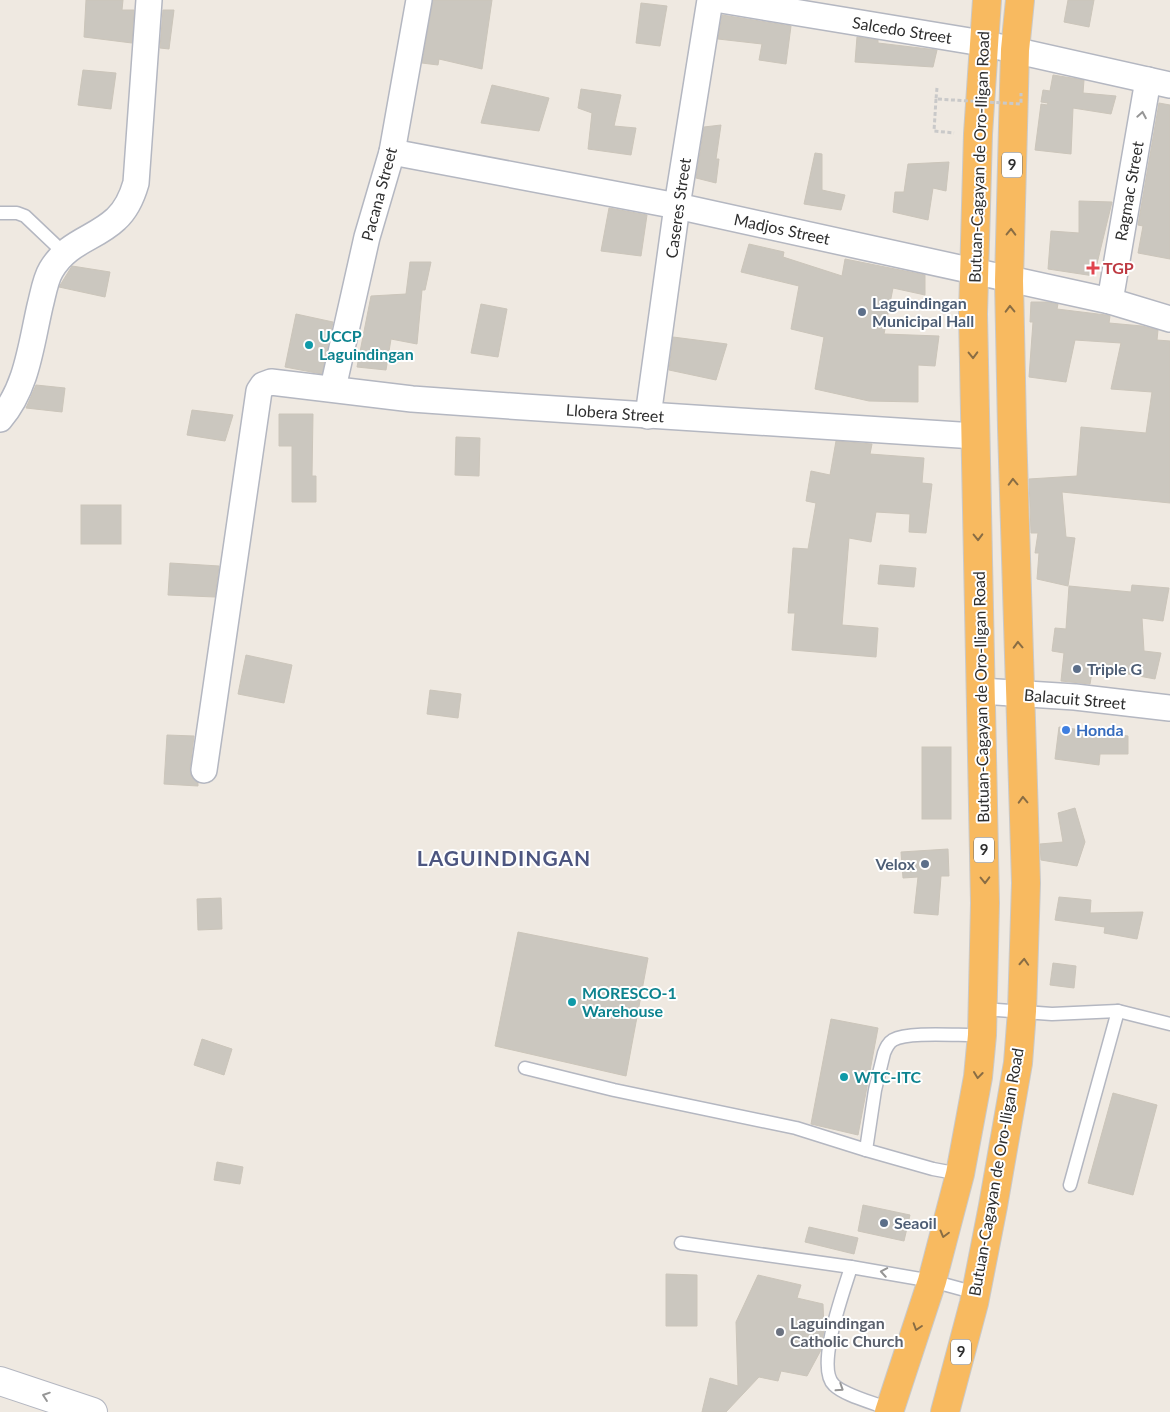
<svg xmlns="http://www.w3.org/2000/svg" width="1170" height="1412" font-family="Lato,sans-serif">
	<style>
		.building { fill: #cbc7bf; stroke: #cbc5ba }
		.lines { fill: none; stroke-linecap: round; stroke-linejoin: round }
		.service-casing { stroke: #b4b7c1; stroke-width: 15 }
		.minor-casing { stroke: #b4b7c1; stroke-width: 28 }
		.secondary-casing { stroke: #b4b7c1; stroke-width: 30 }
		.trunk-casing { stroke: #c9c9c9; stroke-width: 30 }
		.path { stroke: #c9c9c9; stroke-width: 3; stroke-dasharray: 4 2.5; stroke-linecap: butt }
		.service { stroke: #fff; stroke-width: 12 }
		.minor { stroke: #fff; stroke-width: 25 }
		.secondary { stroke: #fff; stroke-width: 28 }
		.trunk { stroke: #f8ba60; stroke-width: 28 }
		.path-bridge { stroke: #c9c9c9; stroke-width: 3; stroke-dasharray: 4 2.5; stroke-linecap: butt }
		.oneway { stroke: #969696 }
		.oneway2 { stroke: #896d44 }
		.health-dot { fill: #e0444e; stroke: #fff; stroke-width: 2 }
		.service-dot { fill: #5c6f8a; stroke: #fff; stroke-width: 2 }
		.culture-dot { fill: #0f9aa8; stroke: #fff; stroke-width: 2 }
		.shop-dot { fill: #3f7fe0; stroke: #fff; stroke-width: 2 }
		.worship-dot { fill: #6b7280; stroke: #fff; stroke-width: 2 }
		.labels { text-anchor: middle; stroke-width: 4; stroke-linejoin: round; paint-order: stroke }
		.shield { fill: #fff; stroke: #6d6d6d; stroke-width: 1 }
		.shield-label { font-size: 15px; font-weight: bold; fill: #2e2e2e }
		.street-label { font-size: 16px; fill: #2e2e2e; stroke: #fff }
		.health-label { font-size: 16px; font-weight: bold; fill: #be3a42; stroke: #fff; text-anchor: start }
		.service-label { font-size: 16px; font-weight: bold; fill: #4e5e75; stroke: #fff; text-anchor: start }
		.culture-label { font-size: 16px; font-weight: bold; fill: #0d838f; stroke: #fff; text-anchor: start }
		.shop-label { font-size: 16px; font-weight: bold; fill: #366cbe; stroke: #fff; text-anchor: start }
		.worship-label { font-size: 16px; font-weight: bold; fill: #5b616d; stroke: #fff; text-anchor: start }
		.district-label { font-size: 21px; font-weight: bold; letter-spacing: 1px; fill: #4d5680; stroke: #fff }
	</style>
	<rect width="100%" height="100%" fill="#efe9e1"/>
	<g class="building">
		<polygon points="86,0 123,0 122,10 134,10 132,43 84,37"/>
		<polygon points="433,0 492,0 482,69 439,59 438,65 422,63"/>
		<polygon points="1068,0 1094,0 1089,27 1064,22"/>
		<polygon points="641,3 667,6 660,46 636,43"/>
		<polygon points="163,10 174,10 169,49 160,48"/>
		<polygon points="722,15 791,26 786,64 759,60 762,44 718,39"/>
		<polygon points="857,37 878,40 878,43 937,50 933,67 855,62"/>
		<polygon points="83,70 116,73 111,109 78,105"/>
		<polygon points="1053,75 1084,80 1083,93 1116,96 1111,114 1073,108 1071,154 1035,150 1041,104 1047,105 1048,103 1041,102 1043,90 1050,91"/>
		<polygon points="492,85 549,98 539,131 481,123"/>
		<polygon points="581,89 621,95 614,126 636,128 631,155 588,149 592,113 578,108"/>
		<polygon points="1159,103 1170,105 1170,259 1138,253 1143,226 1138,225"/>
		<polygon points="721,125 716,159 719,159 716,183 696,178 704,127"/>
		<polygon points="815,153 822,154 822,190 845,195 841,210 804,204"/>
		<polygon points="949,162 946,191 933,188 928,220 893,212 895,192 904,192 908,164"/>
		<polygon points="1079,201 1112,202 1094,276 1048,269 1051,231 1079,233"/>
		<polygon points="609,208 647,215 641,256 601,251"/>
		<polygon points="749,244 784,252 783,257 842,276 845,259 925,275 925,295 893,288 884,334 939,336 935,366 918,365 918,402 869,401 815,389 824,337 791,329 799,286 741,272"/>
		<polygon points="410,262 431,262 425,290 422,290 417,344 391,339 386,370 357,367 371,296 406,294"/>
		<polygon points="72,266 110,272 105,297 59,287"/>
		<polygon points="1031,302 1049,302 1058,304 1057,309 1106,315 1110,316 1109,323 1142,326 1158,330 1157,340 1170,341 1170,503 1062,492 1066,537 1075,538 1068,586 1037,579 1039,553 1035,553 1038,533 1031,533 1029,479 1077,476 1081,427 1146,433 1152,392 1111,389 1121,343 1075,340 1066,382 1029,377 1033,322 1030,322"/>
		<polygon points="481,304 507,309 498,357 471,353"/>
		<polygon points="296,314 333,322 322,374 285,367"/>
		<polygon points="673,337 727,344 716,380 669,370"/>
		<polygon points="36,385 65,388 62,412 26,408"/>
		<polygon points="192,410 233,415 225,441 187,435"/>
		<polygon points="279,414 313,414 312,476 316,476 316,502 292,502 292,446 279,446"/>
		<polygon points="456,437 480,438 479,476 455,475"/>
		<polygon points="836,441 872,444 870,454 924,458 922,483 932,484 926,533 909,532 910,514 876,512 871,542 849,538 842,625 878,628 876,657 792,650 795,613 788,613 793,548 808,549 816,503 806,501 811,471 830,475"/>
		<rect x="81" y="505" width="40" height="39"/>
		<polygon points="170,563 219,566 215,597 168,595"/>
		<polygon points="880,565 916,568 914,587 878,584"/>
		<polygon points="1132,585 1169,588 1163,621 1142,618 1144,651 1161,653 1155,679 1112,671 1092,672 1090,684 1061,681 1064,653 1052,651 1055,628 1066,629 1069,586 1131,592"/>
		<polygon points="246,655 292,665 284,703 238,694"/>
		<polygon points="430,690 461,694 458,718 427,714"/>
		<polygon points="1059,727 1128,736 1128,754 1100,754 1099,765 1055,759"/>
		<polygon points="167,735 194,736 190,768 191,776 198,782 198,786 164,784"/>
		<rect x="922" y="747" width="29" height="72"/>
		<polygon points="1075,808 1085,842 1077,866 1041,860 1040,844 1063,842 1058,813"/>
		<polygon points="948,849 949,876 941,876 938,915 914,913 918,877 903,878 901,852"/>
		<polygon points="1059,897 1091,900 1090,913 1143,912 1137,939 1104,933 1105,927 1055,920"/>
		<polygon points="221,898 222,929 198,930 197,899"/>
		<polygon points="518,932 648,958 626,1076 495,1046"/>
		<polygon points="1053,963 1076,966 1074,988 1050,985"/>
		<polygon points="831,1019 878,1028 858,1135 811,1124"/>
		<polygon points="202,1039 232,1049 224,1075 194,1065"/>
		<polygon points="1113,1093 1157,1105 1133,1195 1088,1183"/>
		<polygon points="217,1162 243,1167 240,1184 214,1180"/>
		<polygon points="863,1205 910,1215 904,1241 858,1231"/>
		<polygon points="809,1227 858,1238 854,1254 805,1242"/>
		<polygon points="666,1274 697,1275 697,1326 666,1326"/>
		<polygon points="758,1275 801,1285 797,1298 823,1304 824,1329 821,1350 807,1376 781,1371 778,1381 759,1377 726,1412 702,1412 710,1378 738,1386 736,1322"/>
	</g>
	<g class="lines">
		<g class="service-casing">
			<g id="service">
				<polyline points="0,213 17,213 25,216 64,253"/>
				<polyline points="983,1009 1052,1014 1118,1011 1170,1024"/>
				<polyline points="525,1068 614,1090 796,1128 866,1150"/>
				<path d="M960,1174L933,1169L866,1150L875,1090L884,1053C886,1048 888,1043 893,1040C909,1031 962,1036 982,1035"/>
				<polyline points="1070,1185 1118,1011"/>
				<polyline points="681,1243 851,1267"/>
				<path d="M891,1410C876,1403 845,1396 834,1385C815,1367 844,1291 851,1267L932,1281L976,1293"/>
			</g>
		</g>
		<g class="minor-casing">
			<g id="minor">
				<polyline points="721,0 982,43 1170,85"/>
				<polyline points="392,152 677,206 1110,301 1170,319"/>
				<polyline points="1110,301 1148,80"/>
				<polyline points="333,388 367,237 392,152 419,0"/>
				<polyline points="648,416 677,206 710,0"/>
				<path d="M0,419C27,388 31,345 40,306C43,295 45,280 51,270C68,241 95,239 116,219C127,209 132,197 136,183L149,0"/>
				<polyline points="981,691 1075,697 1170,708"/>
				<polyline points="204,770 259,391 263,385 271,382 412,399 524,407 975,436"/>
			</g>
		</g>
		<g class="secondary-casing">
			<polyline id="secondary" points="0,1381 93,1412"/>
		</g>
		<g class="trunk-casing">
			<g id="trunk">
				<polyline points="889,1412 932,1281 960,1174 978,1077 982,1035 985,903 973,314 978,134 987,0"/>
				<polyline points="945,1412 974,1303 993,1206 1018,1063 1022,1011 1026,883 1012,428 1009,281 1015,50 1020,0"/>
			</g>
		</g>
		<polyline class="path" points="936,99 934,131 954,133"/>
		<use href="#service" class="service"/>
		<use href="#minor" class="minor"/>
		<use href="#secondary" class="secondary"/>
		<use href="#trunk" class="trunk"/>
		<polyline class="path-bridge" points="937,88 936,99 1021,104 1021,93"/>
	</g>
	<defs><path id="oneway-chevron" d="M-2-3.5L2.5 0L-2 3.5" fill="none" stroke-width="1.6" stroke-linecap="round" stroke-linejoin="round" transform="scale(1.25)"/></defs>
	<g class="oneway">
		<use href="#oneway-chevron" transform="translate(1142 115) rotate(-80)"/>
		<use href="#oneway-chevron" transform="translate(884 1272) rotate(-170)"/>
		<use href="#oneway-chevron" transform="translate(840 1388) rotate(33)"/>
		<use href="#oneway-chevron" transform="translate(46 1396) rotate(-161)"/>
	</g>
	<g class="oneway2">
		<use href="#oneway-chevron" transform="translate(1011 232) rotate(-89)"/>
		<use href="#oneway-chevron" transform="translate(1010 309) rotate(-91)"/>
		<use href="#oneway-chevron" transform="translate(973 355) rotate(89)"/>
		<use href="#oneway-chevron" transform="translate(1013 482) rotate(-92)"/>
		<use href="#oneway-chevron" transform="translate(978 537) rotate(89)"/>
		<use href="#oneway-chevron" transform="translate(1018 645) rotate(-92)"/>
		<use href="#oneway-chevron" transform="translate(1023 800) rotate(-92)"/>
		<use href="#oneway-chevron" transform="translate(985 880) rotate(89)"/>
		<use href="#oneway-chevron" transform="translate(1024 962) rotate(-87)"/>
		<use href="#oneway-chevron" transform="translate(978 1075) rotate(97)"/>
		<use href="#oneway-chevron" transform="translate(944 1234) rotate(105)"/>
		<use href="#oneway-chevron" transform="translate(917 1327) rotate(108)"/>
	</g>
	<path class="health-dot" d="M1090.5 260.5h5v5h5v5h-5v5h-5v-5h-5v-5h5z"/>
	<g class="service-dot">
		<circle cx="862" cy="312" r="5"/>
		<circle cx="1077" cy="669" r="5"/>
		<circle cx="925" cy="864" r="5"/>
		<circle cx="884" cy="1223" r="5"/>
	</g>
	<g class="culture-dot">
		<circle cx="309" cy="345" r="5"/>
		<circle cx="572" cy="1002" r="5"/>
		<circle cx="844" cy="1077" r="5"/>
	</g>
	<circle class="shop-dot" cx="1066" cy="730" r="5"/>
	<circle class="worship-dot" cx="780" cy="1332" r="5"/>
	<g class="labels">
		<g class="shield">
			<rect x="1002" y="152.5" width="20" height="25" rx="4"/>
			<rect x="974" y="837.5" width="20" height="25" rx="4"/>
			<rect x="951" y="1339.5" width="20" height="25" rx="4"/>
		</g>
		<g class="shield-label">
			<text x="1012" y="170">9</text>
			<text x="984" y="855">9</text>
			<text x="961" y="1357">9</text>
		</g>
		<g class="street-label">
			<text transform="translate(902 30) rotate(9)" y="6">Salcedo Street</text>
			<text transform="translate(979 157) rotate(-88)" y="6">Butuan-Cagayan de Oro-Iligan Road</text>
			<text transform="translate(1129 191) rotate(-80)" y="6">Ragmac Street</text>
			<text transform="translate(379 194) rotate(-75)" y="6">Pacana Street</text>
			<text transform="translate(678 208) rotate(-82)" y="6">Caseres Street</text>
			<text transform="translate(782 229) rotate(12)" y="6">Madjos Street</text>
			<text transform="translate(615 413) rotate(4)" y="6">Llobera Street</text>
			<text transform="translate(981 697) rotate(-91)" y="6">Butuan-Cagayan de Oro-Iligan Road</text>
			<text transform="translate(1075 699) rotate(5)" y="6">Balacuit Street</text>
			<text transform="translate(996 1172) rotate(-80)" y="6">Butuan-Cagayan de Oro-Iligan Road</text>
		</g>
		<g class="health-label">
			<text x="1103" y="274">TGP</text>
		</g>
		<g class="service-label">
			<text x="872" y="309">Laguindingan<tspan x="872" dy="18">Municipal Hall</tspan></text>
			<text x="1087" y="675">Triple G</text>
			<text x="915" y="870" text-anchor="end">Velox</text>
			<text x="894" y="1229">Seaoil</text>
		</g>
		<g class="culture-label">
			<text x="319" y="342">UCCP<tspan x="319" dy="18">Laguindingan</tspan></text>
			<text x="582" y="999">MORESCO-1<tspan x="582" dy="18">Warehouse</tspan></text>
			<text x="854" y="1083">WTC-ITC</text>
		</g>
		<g class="shop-label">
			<text x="1076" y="736">Honda</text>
		</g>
		<g class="worship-label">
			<text x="790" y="1329">Laguindingan<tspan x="790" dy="18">Catholic Church</tspan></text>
		</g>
		<g class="district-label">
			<text x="504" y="866">LAGUINDINGAN</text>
		</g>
	</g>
</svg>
